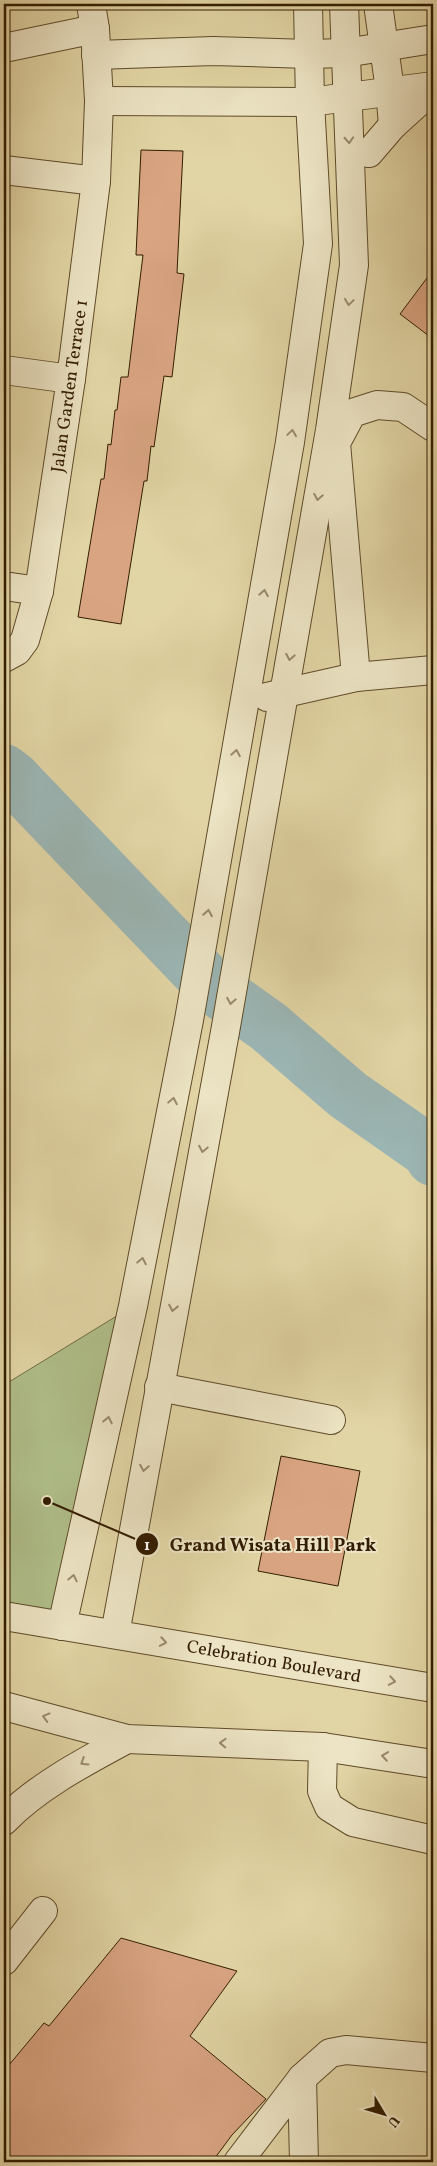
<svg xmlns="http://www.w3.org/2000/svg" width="437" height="2166" font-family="Vollkorn,serif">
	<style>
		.green { fill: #afbe89; stroke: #716e44 }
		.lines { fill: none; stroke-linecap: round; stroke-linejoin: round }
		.river { stroke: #9bb5b3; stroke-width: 54 }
		.building { fill: #d9a482; stroke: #331d00 }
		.minor-casing { stroke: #5f4b29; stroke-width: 30 }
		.minor { stroke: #ece4c4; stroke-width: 28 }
		.oneway { stroke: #998a6c }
		.labels { text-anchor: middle; stroke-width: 4; stroke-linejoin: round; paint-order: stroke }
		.street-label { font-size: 18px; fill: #331d00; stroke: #ece4c4 }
		.leader { fill: none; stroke: #331d00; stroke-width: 2 }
		.callout-dot { fill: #331d00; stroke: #ece4c4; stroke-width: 2 }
		.mark-label { font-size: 15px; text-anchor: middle; font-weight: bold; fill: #fff }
		.callout-label { font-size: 19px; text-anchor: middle; font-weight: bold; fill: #331d00; stroke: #ece4c4; stroke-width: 4; stroke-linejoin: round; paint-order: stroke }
	</style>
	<rect width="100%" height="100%" fill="#e2d5a5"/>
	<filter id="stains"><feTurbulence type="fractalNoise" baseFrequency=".004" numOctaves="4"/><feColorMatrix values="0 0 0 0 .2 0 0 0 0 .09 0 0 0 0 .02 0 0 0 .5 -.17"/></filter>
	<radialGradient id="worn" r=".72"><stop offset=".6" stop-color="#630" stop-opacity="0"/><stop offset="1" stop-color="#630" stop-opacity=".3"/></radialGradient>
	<polygon class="green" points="133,1306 62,1626 4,1616 4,1385"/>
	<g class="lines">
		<polyline class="river" points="4,771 13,778 213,987 269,1027 348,1095 428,1151 433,1159"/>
	</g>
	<g class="building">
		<polygon points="141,150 183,151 177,273 184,274 172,377 164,376 154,447 151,446 147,481 144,481 121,624 78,617 101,479 104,479 108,444 111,445 115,410 117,410 121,377 128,377 143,255 136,255"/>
		<polygon points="433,270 433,339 400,314"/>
		<polygon points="281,1456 360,1471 338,1586 258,1571"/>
		<polygon points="121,1938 237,1971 190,2036 266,2099 232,2135 212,2162 4,2162 4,2071 44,2023 49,2026"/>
	</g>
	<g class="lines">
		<g class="minor-casing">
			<g id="minor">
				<polyline points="378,4 390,90 393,125 433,89"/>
				<polyline points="4,48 95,29"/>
				<polyline points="96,55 213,51 308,54 345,53 433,39"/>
				<polyline points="99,101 310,102 433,86"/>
				<polyline points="369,153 393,125"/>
				<polyline points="4,170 96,181"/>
				<polyline points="4,370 71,379"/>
				<polyline points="4,586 39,591"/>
				<polyline points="4,658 17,651 25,640 39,591 71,379 96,181 99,101 95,29 91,4"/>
				<polyline points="356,677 336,443 352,413 377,405 403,407 433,427"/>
				<polyline points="267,697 356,677 433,670"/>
				<polyline points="159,1387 331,1420"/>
				<polyline points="4,1616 433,1688"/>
				<polyline points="62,1626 133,1306 189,1020 290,442 318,244 310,102 308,4"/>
				<polyline points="115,1634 225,1032 330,430 354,265 344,4"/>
				<polyline points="4,1706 127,1739 323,1747 433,1764"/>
				<polyline points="323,1747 322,1791 329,1807 353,1822 433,1840"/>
				<path d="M4,1821C36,1787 86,1761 127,1739"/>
				<polyline points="4,1961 43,1911"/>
				<polyline points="302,2078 304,2162"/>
				<polyline points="238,2162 302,2078 330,2053 346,2050 433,2058"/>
			</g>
		</g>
		<use href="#minor" class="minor"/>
	</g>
	<defs><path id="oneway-chevron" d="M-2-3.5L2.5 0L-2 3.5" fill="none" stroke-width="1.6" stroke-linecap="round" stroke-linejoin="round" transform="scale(1.25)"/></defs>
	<g class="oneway">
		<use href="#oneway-chevron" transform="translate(349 140) rotate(87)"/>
		<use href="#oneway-chevron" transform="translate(349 302) rotate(98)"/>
		<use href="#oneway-chevron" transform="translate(292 433) rotate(-82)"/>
		<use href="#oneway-chevron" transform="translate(318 497) rotate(100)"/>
		<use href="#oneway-chevron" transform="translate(264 593) rotate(-80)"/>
		<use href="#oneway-chevron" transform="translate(290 657) rotate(100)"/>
		<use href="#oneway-chevron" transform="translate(236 753) rotate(-80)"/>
		<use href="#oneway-chevron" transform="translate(208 913) rotate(-80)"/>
		<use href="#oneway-chevron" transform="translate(231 1001) rotate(100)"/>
		<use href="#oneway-chevron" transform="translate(173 1101) rotate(-79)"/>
		<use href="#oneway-chevron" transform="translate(203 1149) rotate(101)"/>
		<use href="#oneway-chevron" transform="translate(142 1261) rotate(-79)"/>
		<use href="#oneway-chevron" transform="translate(173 1308) rotate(101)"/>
		<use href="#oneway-chevron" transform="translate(108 1420) rotate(-78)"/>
		<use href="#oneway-chevron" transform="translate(144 1468) rotate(100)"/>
		<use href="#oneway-chevron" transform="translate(73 1578) rotate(-78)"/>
		<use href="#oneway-chevron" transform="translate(163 1642) rotate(10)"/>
		<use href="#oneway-chevron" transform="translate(392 1681) rotate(10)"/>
		<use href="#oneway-chevron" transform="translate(46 1717) rotate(-165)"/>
		<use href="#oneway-chevron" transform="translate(223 1743) rotate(-178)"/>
		<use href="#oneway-chevron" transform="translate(385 1756) rotate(-171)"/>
		<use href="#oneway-chevron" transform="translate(84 1762) rotate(148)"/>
	</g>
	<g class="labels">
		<g class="street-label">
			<text transform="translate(69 386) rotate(-82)" y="6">Jalan Garden Terrace 1</text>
			<text transform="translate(274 1661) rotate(10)" y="6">Celebration Boulevard</text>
		</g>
	</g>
	<path class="leader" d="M47 1501L147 1544"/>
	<g class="callout-dot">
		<circle cx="47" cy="1501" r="5"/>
		<circle cx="147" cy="1544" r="12"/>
	</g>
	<g class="mark-label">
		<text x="147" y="1550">1</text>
	</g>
	<g class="callout-label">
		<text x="273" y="1551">Grand Wisata Hill Park</text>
	</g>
	<rect width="437" height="2166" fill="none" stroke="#e2d5a5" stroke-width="20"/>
	<rect x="5" y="5" width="427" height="2156" fill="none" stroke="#331d00" stroke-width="2.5"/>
	<rect x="10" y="10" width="417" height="2146" fill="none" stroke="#331d00"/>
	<g transform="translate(384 2114) rotate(128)" stroke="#ece4c4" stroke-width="4" paint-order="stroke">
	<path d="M0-4L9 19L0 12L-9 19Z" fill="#331d00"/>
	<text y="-8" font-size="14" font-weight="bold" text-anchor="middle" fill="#331d00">U</text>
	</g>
	<rect width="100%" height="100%" filter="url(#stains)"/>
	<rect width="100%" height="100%" fill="url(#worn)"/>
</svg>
